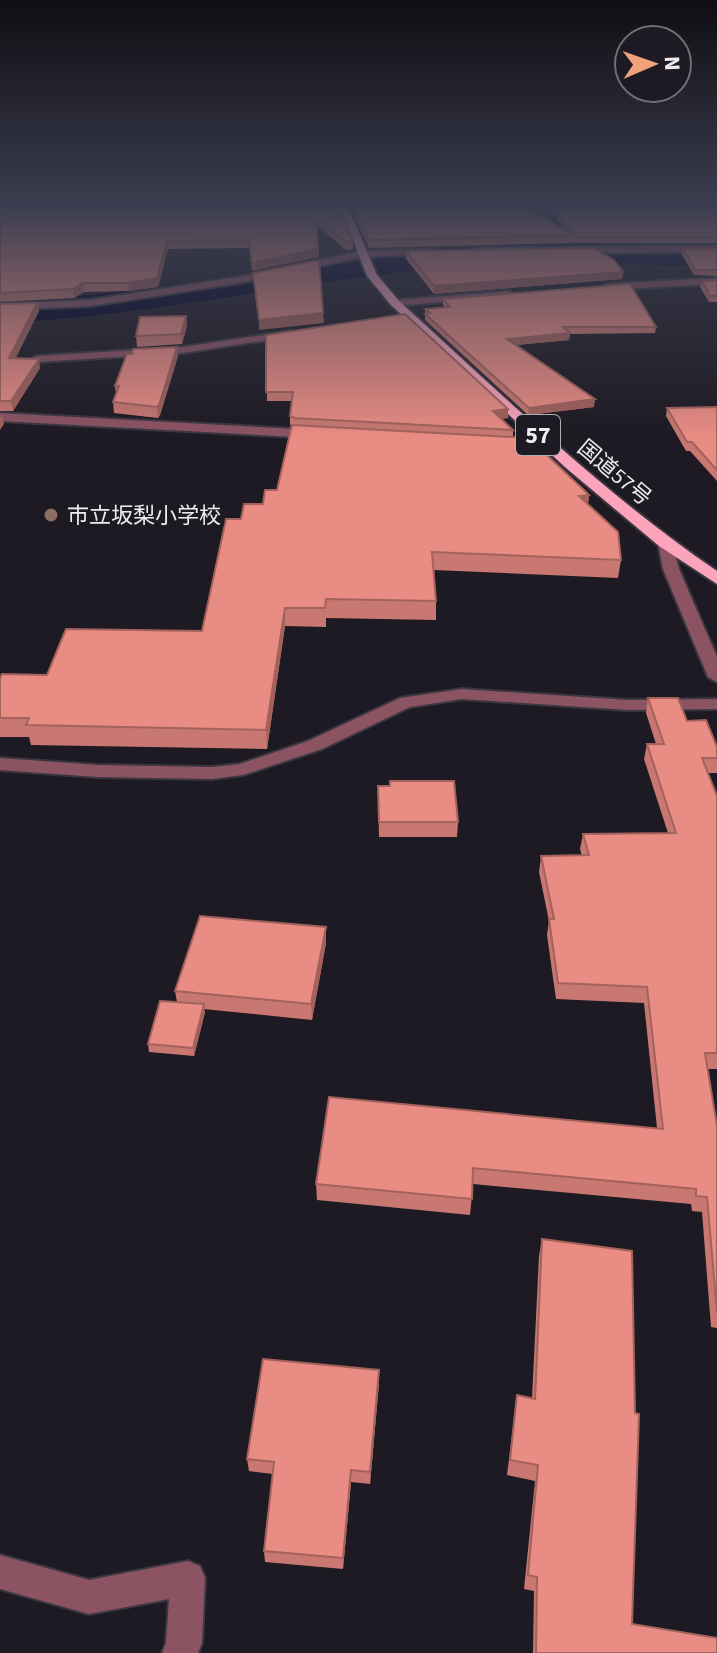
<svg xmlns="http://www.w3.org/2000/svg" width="717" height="1653" font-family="'Source Sans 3','Noto Sans JP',sans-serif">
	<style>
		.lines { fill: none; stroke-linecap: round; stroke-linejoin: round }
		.river { fill: #000026; fill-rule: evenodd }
		.minor-casing { stroke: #3b3740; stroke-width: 4 }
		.trunk-casing { stroke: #3b3740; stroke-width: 4 }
		.minor { fill: #8c5363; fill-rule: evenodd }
		.trunk { fill: #fca4bc; fill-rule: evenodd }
		.wall { fill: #c87871 }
		.shaded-wall { fill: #a3625c }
		.building { fill: #e98c83; stroke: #a3625c; stroke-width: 2 }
		.education-dot { fill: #8d6e63; stroke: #1e1a23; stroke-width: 3 }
		.labels { text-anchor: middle; stroke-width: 8; stroke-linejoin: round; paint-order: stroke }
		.far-street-label { font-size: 22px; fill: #eeebf2; stroke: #1e1a23 }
		.far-poi-label { font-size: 22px; fill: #eeebf2; stroke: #1e1a23; text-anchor: start }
		.shield { fill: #1e1a23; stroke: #b0acb4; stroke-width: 2 }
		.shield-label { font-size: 24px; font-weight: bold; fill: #eeebf2 }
	</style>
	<rect width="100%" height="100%" fill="#1e1a23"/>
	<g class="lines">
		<path class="river" d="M539,244L717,246V266C622,265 527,260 432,269C287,283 146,317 0,323V301C181,294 357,248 539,244Z"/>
		<g class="minor-casing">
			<g id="minor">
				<polygon points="717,246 717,252 477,254 473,251 477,248"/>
				<polygon points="433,249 436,254 362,257 239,283 90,306 0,310 0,304 90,300 239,277 362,251"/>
				<polygon points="717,278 717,284 606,290 601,287 606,284"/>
				<polygon points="510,291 513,296 395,306 390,303 395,300"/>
				<polygon points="290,331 294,332 294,336 183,353 37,362 31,359 37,356 183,347"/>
				<polygon points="0,413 315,430 321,434 315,438 0,421"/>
				<polygon points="665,539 672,543 679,569 717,657 717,682 708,677 663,569 658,543"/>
				<polygon points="462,689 628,700 717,699 717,709 628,710 462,699 410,707 322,749 243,775 212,779 98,777 0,770 0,758 98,765 212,767 240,764 308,741 400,698"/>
				<polygon points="0,1555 89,1580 188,1561 200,1566 205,1578 202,1643 198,1653 162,1653 166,1643 169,1599 89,1614 0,1589"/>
			</g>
		</g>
		<g class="trunk-casing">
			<path id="trunk" d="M340,207H348L377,275L399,301C502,394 602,493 717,571V584L659,546L566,468L391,305L367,276Z"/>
		</g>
		<use href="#minor" class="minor"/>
		<use href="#trunk" class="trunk"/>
	</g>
	<g class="wall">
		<polygon points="0,207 339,207 353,242 353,249 346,250 317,225 319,257 252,271 249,248 168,249 158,287 129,291 84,292 74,298 0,302"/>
		<polygon points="351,207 525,207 566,231 549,207 717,207 717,243 575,243 573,241 573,243 369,248"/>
		<polygon points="683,249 717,249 717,276 694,275 682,255"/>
		<polygon points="406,251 623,272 622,279 434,294 406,259"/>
		<polygon points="717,280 717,302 709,302 700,287 702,281"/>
		<polygon points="443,299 656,327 655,333 570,334 569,340 516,345 594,407 528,415 425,320 425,309 445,308 443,305"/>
		<polygon points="37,303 39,311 15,358 40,368 13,411 0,411 0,304"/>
		<polygon points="186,316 187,326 182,344 137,347 136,336"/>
		<polygon points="266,335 508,418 501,419 513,430 513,437 589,495 588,504 621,560 618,578 434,570 436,601 436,620 326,618 326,627 285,626 267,749 31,745 29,737 0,737 0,678 47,675 202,631 241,519 263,504 277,490 291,425 290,425 290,416 292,401 267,401"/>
		<polygon points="178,356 160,415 158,418 114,413 113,402 116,394 115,386"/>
		<polygon points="717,407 717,481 690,451 686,451 666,416 667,408"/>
		<polygon points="648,698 687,721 717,747 717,773 708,773 717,796 717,1069 708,1069 717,1126 717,1328 711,1327 702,1212 692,1211 691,1204 473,1184 470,1215 317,1200 316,1184 657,1128 644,1003 556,999 547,935 549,921 539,872 541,856 582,856 580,849 583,834 668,833 644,759 647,744 656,744 646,713"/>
		<polygon points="378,786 458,822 457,837 379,837"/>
		<polygon points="326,927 326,943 312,1020 204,1009 205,1012 194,1056 149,1052 148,1044 177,1002 175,991"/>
		<polygon points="542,1239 632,1624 717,1653 533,1653 534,1591 524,1589 535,1481 507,1475 517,1395 532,1398 539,1256"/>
		<polygon points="379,1383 370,1484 351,1482 343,1569 265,1562 264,1551 273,1474 249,1471 247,1459"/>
	</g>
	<g class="shaded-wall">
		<polygon points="167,241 168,249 158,287 129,291 128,283"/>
		<polygon points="318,249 319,257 252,271 252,263"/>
		<polygon points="623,272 622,279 434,294 434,286"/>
		<polygon points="83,283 84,292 74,298 73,289"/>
		<polygon points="37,303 39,311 11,368 9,358"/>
		<polygon points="323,313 324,323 259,330 259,320"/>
		<polygon points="186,316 187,326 182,344 181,334"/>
		<polygon points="570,333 569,340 506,346 507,339"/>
		<polygon points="177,347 178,356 160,415 158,418 157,407"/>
		<polygon points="39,359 40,368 13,411 11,401"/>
		<polygon points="595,399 594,407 528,415 529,408"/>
		<polygon points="508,409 508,418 492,420 493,411"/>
		<polygon points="2,414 4,424 0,430 0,418"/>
		<polygon points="589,495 587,512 579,496"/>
		<polygon points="285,608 285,626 267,749 266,730"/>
		<polygon points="326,927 326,943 312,1020 311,1004"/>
		<polygon points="204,1004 205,1012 194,1056 193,1048"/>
		<polygon points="379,1370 379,1383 370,1484 370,1472"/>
		<polygon points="351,1470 351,1482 343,1569 343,1558"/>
	</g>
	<g class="building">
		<polygon points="0,207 339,207 353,242 346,242 316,217 318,249 252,263 249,240 167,241 157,278 128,283 83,283 73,289 0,293"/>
		<polygon points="354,207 525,207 573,235 369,240"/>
		<polygon points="553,207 717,207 717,237 575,237"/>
		<polygon points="593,248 614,260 623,272 434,286 406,251"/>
		<polygon points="683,249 717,249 717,270 695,270"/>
		<polygon points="319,260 323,313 259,320 253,273"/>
		<polygon points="717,280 717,296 710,296 702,281"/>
		<polygon points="630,284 656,327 563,327 570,333 507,339 595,399 529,408 425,314 430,313 425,309 450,307 443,299"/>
		<polygon points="37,303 9,358 39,359 11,401 0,401 0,304"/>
		<polygon points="405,314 508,409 493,411 513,430 295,418 290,416 293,392 266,392 266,335"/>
		<polygon points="186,316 181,334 136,336 140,317"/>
		<polygon points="177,347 159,405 157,407 113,402 119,386 115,386 127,354 132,354 133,349"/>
		<polygon points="717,407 717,470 692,442 687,442 667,408"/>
		<polygon points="292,425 529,438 584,490 589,495 579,496 618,532 621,560 432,552 436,601 326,599 325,608 285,608 266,730 26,725 29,718 0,718 0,678 2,674 47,675 66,629 202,631 226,519 241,519 244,504 263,504 265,490 277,490"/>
		<polygon points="648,698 678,698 687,721 706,720 717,747 717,758 702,758 717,796 717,1053 705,1053 717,1126 717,1312 707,1197 696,1196 696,1189 473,1168 472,1199 316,1184 329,1097 663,1129 647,987 558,983 549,919 554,919 541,856 589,855 583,834 676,833 647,744 664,744"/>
		<polygon points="390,781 454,781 458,822 379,822 378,786 390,786"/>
		<polygon points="200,916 326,927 311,1004 175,991"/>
		<polygon points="160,1001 204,1004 193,1048 148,1044"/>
		<polygon points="542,1239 632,1251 635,1413 639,1414 632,1624 717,1638 717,1653 536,1653 537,1577 528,1575 538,1465 510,1460 517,1395 535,1399"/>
		<polygon points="263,1359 379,1370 370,1472 351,1470 343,1558 264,1551 274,1462 247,1459"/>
	</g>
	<linearGradient id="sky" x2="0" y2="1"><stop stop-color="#100e13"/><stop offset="0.47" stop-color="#3b3e50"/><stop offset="1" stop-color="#3b3e50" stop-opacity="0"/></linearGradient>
	<rect width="717" height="438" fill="url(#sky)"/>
	<circle class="education-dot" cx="51" cy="515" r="8"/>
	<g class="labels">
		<g class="far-street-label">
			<text transform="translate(615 472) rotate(40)" y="8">国道57号</text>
		</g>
		<g class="far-poi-label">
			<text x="67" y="523">市立坂梨小学校</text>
		</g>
		<rect class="shield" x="516" y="415" width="44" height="40" rx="6"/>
		<g class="shield-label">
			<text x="538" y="443">57</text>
		</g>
	</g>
	<g transform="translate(653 64) rotate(88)"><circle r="38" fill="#1e1a23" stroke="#716e76" stroke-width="2"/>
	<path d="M0-6L14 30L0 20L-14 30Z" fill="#f0a27a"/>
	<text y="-12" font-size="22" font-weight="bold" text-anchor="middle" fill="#eeebf2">N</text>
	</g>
</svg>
